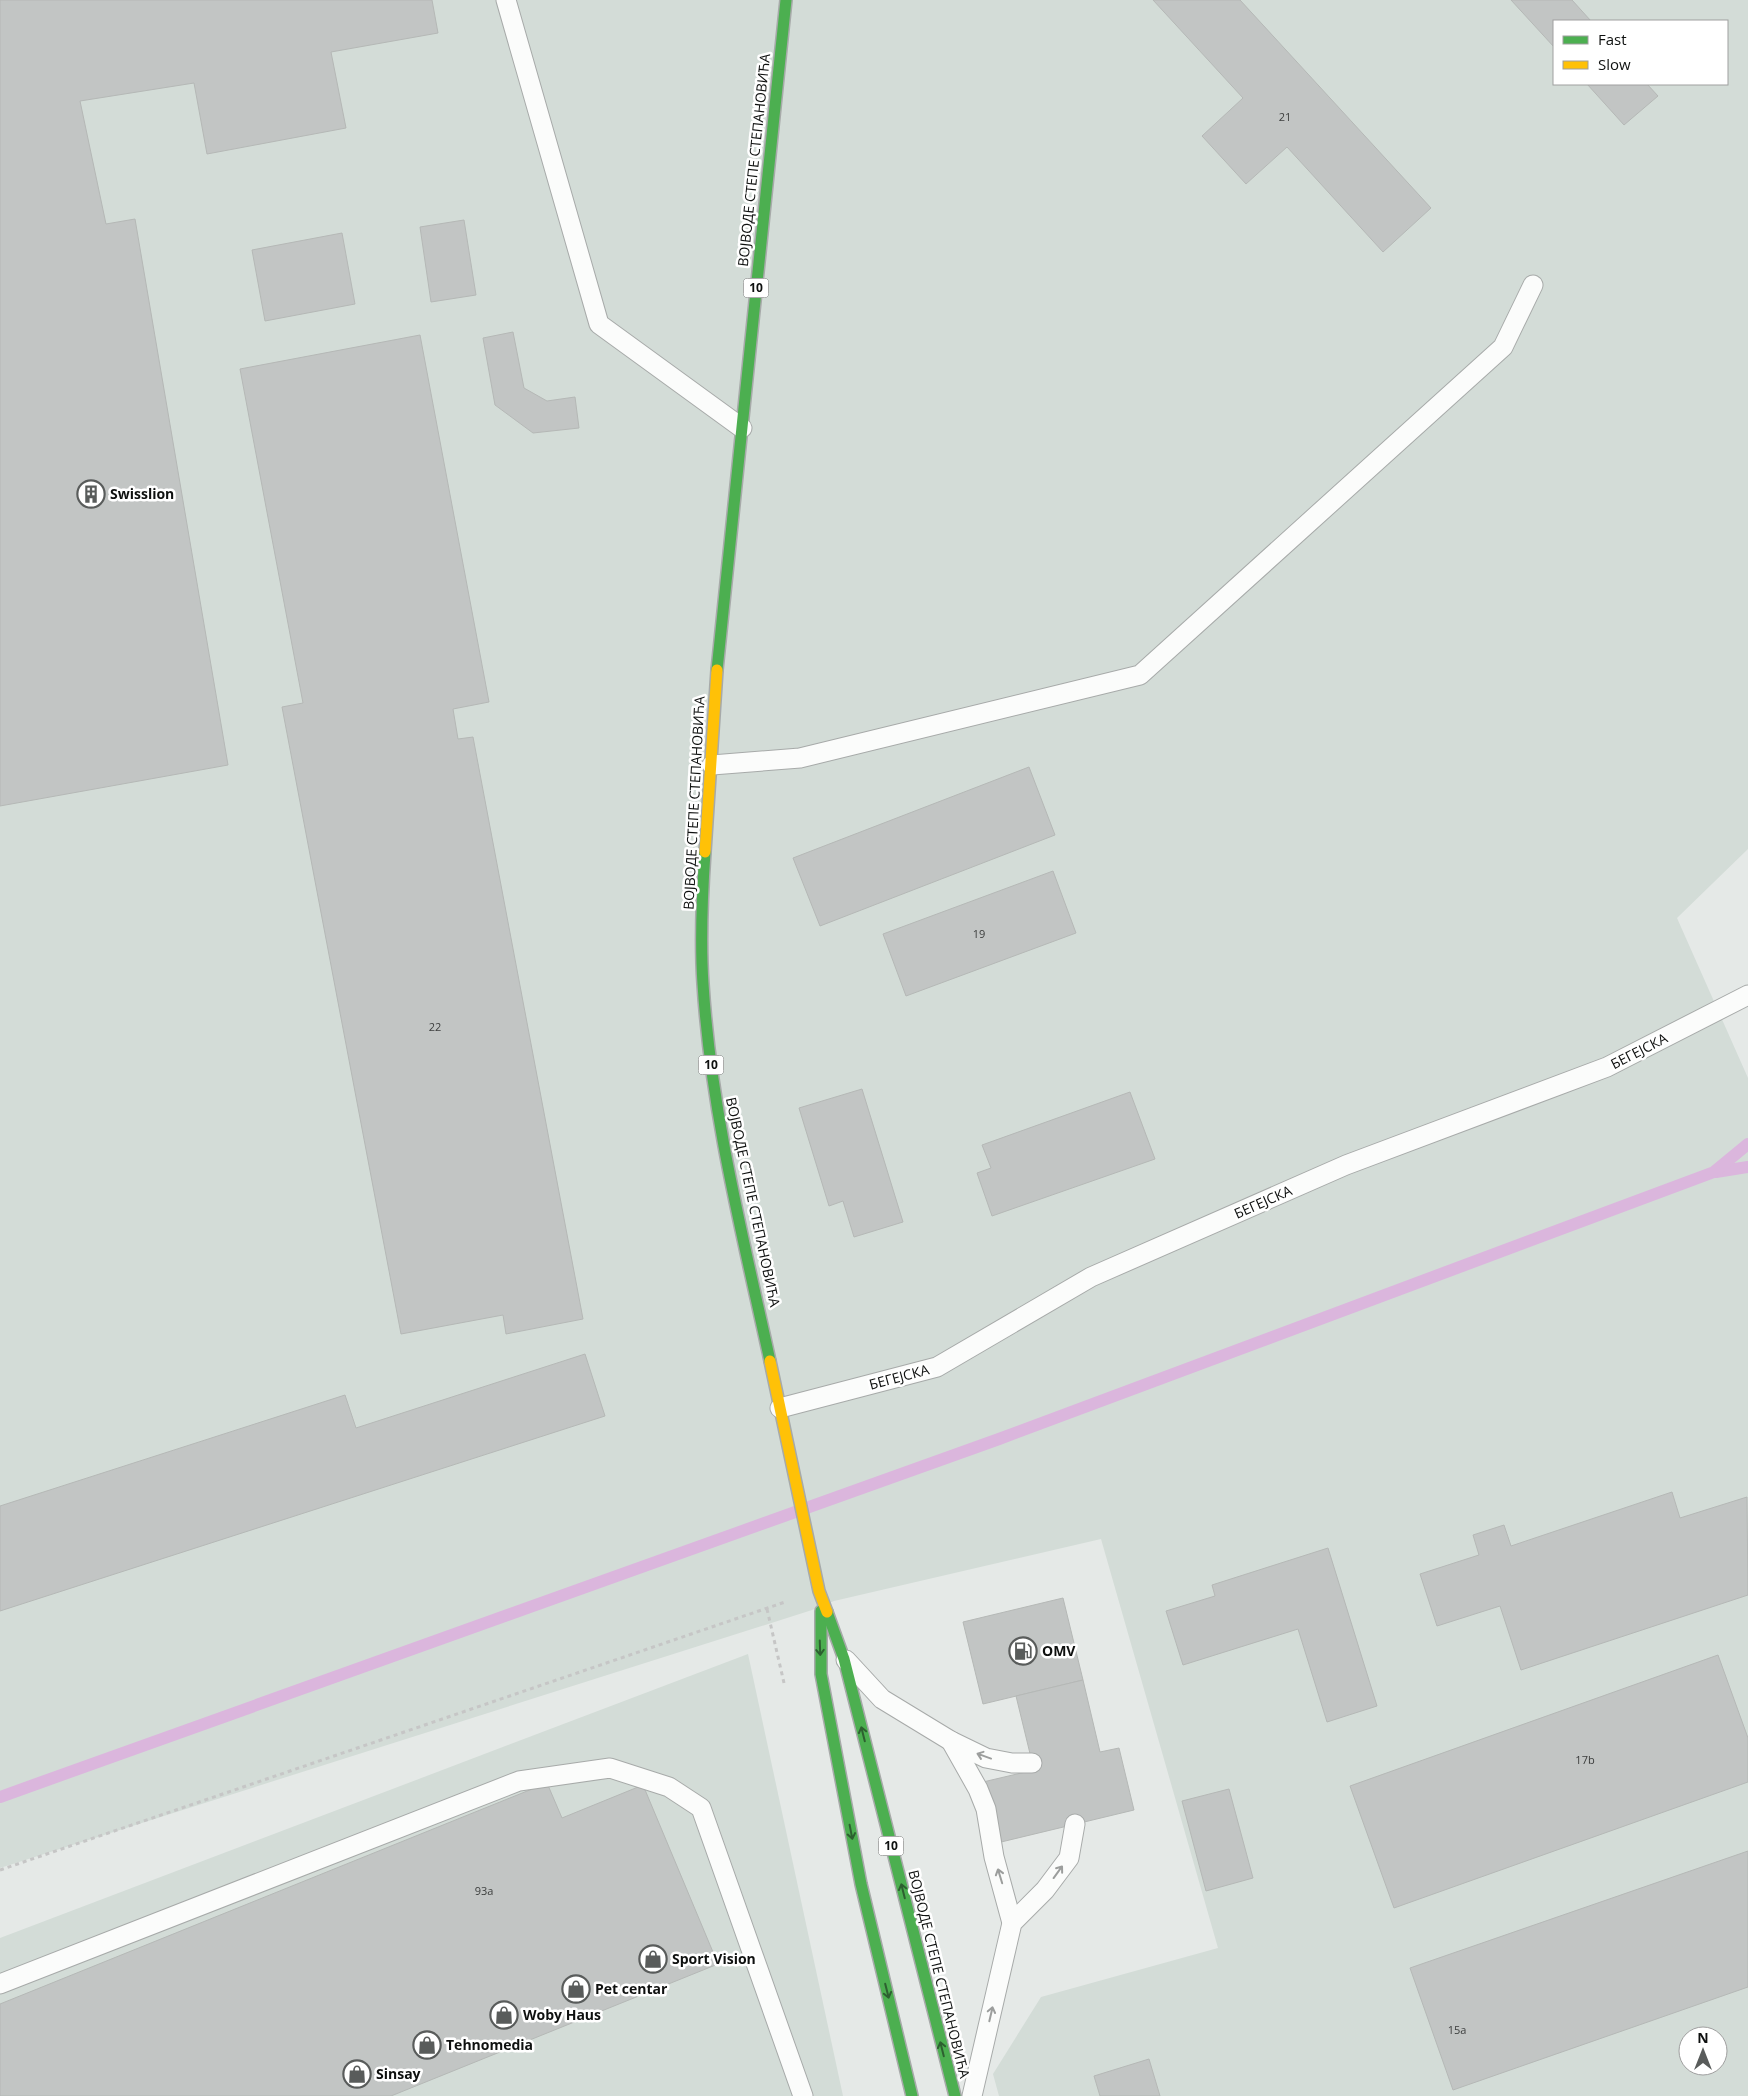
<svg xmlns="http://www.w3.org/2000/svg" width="1748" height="2096" font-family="'Open Sans',sans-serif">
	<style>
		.built { fill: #d3dcd7; fill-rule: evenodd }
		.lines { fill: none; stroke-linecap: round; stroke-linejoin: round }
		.stream { stroke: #dbb6dd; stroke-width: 12 }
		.building { fill: #c2c5c4; stroke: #b5b8b6 }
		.lane-casing { stroke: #a7aaa9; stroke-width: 21 }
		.fast-casing { stroke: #a7aaa9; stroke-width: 14 }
		.slow-casing { stroke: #a7aaa9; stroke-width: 14 }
		.path { stroke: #c6c6c6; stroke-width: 3; stroke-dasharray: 4 4; stroke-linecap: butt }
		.lane { stroke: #fbfcfb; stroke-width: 19 }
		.fast { stroke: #4caf50; stroke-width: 11 }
		.slow { stroke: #ffc107; stroke-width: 11 }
		.oneway { stroke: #2d6030 }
		.oneway2 { stroke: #9c9e9d }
		.labels { text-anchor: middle; stroke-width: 5; stroke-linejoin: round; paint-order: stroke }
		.number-label { font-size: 11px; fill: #3b3d3c }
		.shield { fill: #fff; stroke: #565857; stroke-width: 1 }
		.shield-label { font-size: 12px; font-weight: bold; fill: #0e100f }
		.street-label { font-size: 14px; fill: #0e100f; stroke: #fff }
		.poi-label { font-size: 14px; font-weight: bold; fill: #0e100f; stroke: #fff; text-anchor: start }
	</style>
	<rect width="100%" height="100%" fill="#e5e9e7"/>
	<g class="built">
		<path d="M0,0H1748V849L1677,918L1748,1078V2096H999L993,2074L1041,1997L1218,1948L1101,1539L834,1601L812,1610L0,1868ZM1554,21H1727V84H1554ZM1688,2036H1718V2066H1688Z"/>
		<polygon points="748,1654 843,2096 0,2096 0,1938"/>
	</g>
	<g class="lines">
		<g class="stream">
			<polyline points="1716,1172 1748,1167"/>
			<polyline points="0,1797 999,1439 1714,1172 1748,1144"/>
		</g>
	</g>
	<g class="building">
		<polygon points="0,0 432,0 438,33 331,52 346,128 207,154 194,83 80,101 106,224 135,219 228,765 0,806"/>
		<polygon points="1153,0 1240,0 1431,208 1383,252 1287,147 1246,184 1202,136 1243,98"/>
		<polygon points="1511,0 1572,0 1591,21 1554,21 1554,47"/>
		<polygon points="1587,84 1647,84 1658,96 1624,125"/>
		<polygon points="464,220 476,295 431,302 420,227"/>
		<polygon points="342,233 355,304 265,321 252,250"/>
		<polygon points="513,332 524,388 547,401 575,397 579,428 533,433 495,405 483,338"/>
		<polygon points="420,335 489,702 453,709 458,739 473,737 583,1319 506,1334 503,1315 401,1334 282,707 303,703 240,369"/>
		<polygon points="1029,767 1055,835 820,926 793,858"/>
		<polygon points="1053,871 1076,933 906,996 883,934"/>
		<polygon points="862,1089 903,1222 854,1237 843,1201 829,1206 799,1108"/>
		<polygon points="1130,1092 1155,1159 992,1216 977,1173 991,1168 982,1145"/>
		<polygon points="585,1354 605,1416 0,1611 0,1506 345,1395 356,1428"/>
		<polygon points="1672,1492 1680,1518 1747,1497 1748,1595 1521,1670 1500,1606 1437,1626 1420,1574 1479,1555 1473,1535 1504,1525 1511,1546"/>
		<polygon points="1328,1548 1377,1706 1327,1722 1298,1629 1183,1665 1166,1611 1215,1596 1212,1585"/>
		<polygon points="1063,1598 1083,1680 983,1704 963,1622"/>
		<polygon points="1718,1655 1748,1738 1748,1782 1394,1908 1350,1786"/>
		<polygon points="1083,1680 1100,1752 1119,1748 1134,1810 997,1843 983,1782 1034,1770 1016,1696"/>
		<polygon points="547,1783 562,1818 643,1785 718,1964 391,2096 0,2096 0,2004"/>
		<polygon points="1229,1789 1253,1878 1206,1891 1182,1801"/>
		<polygon points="1748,1851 1748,1987 1453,2090 1410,1968"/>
		<polygon points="1149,2059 1160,2096 1100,2096 1094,2076"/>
	</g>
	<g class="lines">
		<g class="lane-casing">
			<g id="lane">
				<polyline points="506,0 599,324 742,428"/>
				<polyline points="712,765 800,758 1140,675 1503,347 1533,285"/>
				<polyline points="780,1408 937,1367 1091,1277 1346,1165 1607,1067 1748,995"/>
				<polyline points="846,1660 882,1699 951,1741 986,1758 1012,1763 1032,1763"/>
				<polyline points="951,1741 978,1789 986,1809 994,1857 1012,1923"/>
				<polyline points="0,1984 519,1781 610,1768 669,1787 701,1808 803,2096"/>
				<polyline points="972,2096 1012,1923 1045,1890 1069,1858 1075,1824"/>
			</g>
		</g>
		<g class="fast-casing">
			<g id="fast">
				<polyline points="717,670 786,0"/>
				<path d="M705,852C702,896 700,940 703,984C711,1112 743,1237 770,1361"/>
				<polyline points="821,1611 821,1674 861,1884 912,2096"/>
				<polyline points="827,1612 844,1659 955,2096"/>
			</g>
		</g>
		<g class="slow-casing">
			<g id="slow">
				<polyline points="705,852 717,670"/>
				<polyline points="770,1361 819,1591 827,1612"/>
			</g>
		</g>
		<g class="path">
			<polyline points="767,1609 784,1683"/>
			<polyline points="0,1870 785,1602"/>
		</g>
		<use href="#lane" class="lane"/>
		<use href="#fast" class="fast"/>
		<use href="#slow" class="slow"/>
	</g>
	<defs><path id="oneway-shaft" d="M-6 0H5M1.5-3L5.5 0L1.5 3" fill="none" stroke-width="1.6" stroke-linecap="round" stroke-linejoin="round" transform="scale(1.25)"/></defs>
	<g class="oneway">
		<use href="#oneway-shaft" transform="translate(820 1648) rotate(88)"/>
		<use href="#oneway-shaft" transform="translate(863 1734) rotate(-104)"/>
		<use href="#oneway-shaft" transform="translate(851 1832) rotate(79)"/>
		<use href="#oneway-shaft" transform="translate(903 1891) rotate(-104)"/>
		<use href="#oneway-shaft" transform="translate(887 1991) rotate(76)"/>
		<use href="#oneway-shaft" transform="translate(942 2049) rotate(-104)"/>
	</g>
	<g class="oneway2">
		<use href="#oneway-shaft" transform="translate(984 1756) rotate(-160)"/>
		<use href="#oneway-shaft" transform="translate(1058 1872) rotate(-54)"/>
		<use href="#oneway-shaft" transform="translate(1000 1876) rotate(-107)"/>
		<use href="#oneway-shaft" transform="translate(991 2014) rotate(-77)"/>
	</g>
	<defs>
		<g id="building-ring" transform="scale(1.4375)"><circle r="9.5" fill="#fff" stroke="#595c5b" stroke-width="1.5"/><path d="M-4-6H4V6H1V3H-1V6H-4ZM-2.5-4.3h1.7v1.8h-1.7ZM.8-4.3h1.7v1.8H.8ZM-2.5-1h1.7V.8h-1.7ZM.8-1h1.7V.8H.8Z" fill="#595c5b"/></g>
		<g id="fuel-ring" transform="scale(1.4375)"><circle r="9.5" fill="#fff" stroke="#595c5b" stroke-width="1.5"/><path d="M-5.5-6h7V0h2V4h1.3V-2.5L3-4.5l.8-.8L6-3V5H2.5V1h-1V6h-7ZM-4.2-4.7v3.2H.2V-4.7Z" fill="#595c5b"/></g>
		<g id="shop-ring" transform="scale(1.4375)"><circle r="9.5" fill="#fff" stroke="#595c5b" stroke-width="1.5"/><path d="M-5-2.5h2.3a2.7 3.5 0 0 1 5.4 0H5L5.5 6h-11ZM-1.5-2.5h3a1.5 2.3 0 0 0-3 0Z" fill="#595c5b"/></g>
	</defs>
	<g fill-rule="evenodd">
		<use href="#building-ring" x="91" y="494"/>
		<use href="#fuel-ring" x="1023" y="1651"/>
		<use href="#shop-ring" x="653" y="1959"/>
		<use href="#shop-ring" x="576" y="1989"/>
		<use href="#shop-ring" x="504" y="2015"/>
		<use href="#shop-ring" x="427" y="2045"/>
		<use href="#shop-ring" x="357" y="2074"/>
	</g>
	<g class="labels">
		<g class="number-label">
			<text x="1285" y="121">21</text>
			<text x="979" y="938">19</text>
			<text x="435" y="1031">22</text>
			<text x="1585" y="1764">17b</text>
			<text x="484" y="1895">93a</text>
			<text x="1457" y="2034">15a</text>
		</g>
		<g class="shield">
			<rect x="743.5" y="278.5" width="25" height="19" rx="4"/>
			<rect x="698.5" y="1055.5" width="25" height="19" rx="4"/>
			<rect x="878.5" y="1836.5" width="25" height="19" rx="4"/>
		</g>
		<g class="shield-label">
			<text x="756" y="292">10</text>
			<text x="711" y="1069">10</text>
			<text x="891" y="1850">10</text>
		</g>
		<g class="street-label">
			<text transform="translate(754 160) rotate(-84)" y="5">ВОЈВОДЕ СТЕПЕ СТЕПАНОВИЋА</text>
			<text transform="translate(694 803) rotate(-87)" y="5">ВОЈВОДЕ СТЕПЕ СТЕПАНОВИЋА</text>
			<text transform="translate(1639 1051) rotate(-27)" y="5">БЕГЕЈСКА</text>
			<text transform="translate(753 1202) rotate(78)" y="5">ВОЈВОДЕ СТЕПЕ СТЕПАНОВИЋА</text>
			<text transform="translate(1263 1202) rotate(-24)" y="5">БЕГЕЈСКА</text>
			<text transform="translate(899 1377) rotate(-15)" y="5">БЕГЕЈСКА</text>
			<text transform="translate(939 1974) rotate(76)" y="5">ВОЈВОДЕ СТЕПЕ СТЕПАНОВИЋА</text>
		</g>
		<g class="poi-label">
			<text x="110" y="499">Swisslion</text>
			<text x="1042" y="1656">OMV</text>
			<text x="672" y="1964">Sport Vision</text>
			<text x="595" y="1994">Pet centar</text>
			<text x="523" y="2020">Woby Haus</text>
			<text x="446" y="2050">Tehnomedia</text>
			<text x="376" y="2079">Sinsay</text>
		</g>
	</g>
	<rect x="1553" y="20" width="175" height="65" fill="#ffffff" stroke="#9f9f9f"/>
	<rect x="1563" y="36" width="25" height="8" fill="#4caf50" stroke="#9f9f9f"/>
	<text x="1598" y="45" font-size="15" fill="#0e100f">Fast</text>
	<rect x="1563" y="61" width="25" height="8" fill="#ffc107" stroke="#9f9f9f"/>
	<text x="1598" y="70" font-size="15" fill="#0e100f">Slow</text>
	<g transform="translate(1703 2051)"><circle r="24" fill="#ffffff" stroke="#9f9f9f"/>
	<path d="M0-4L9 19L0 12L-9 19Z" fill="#595c5b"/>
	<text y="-8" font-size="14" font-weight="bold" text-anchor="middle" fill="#0e100f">N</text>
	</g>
</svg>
